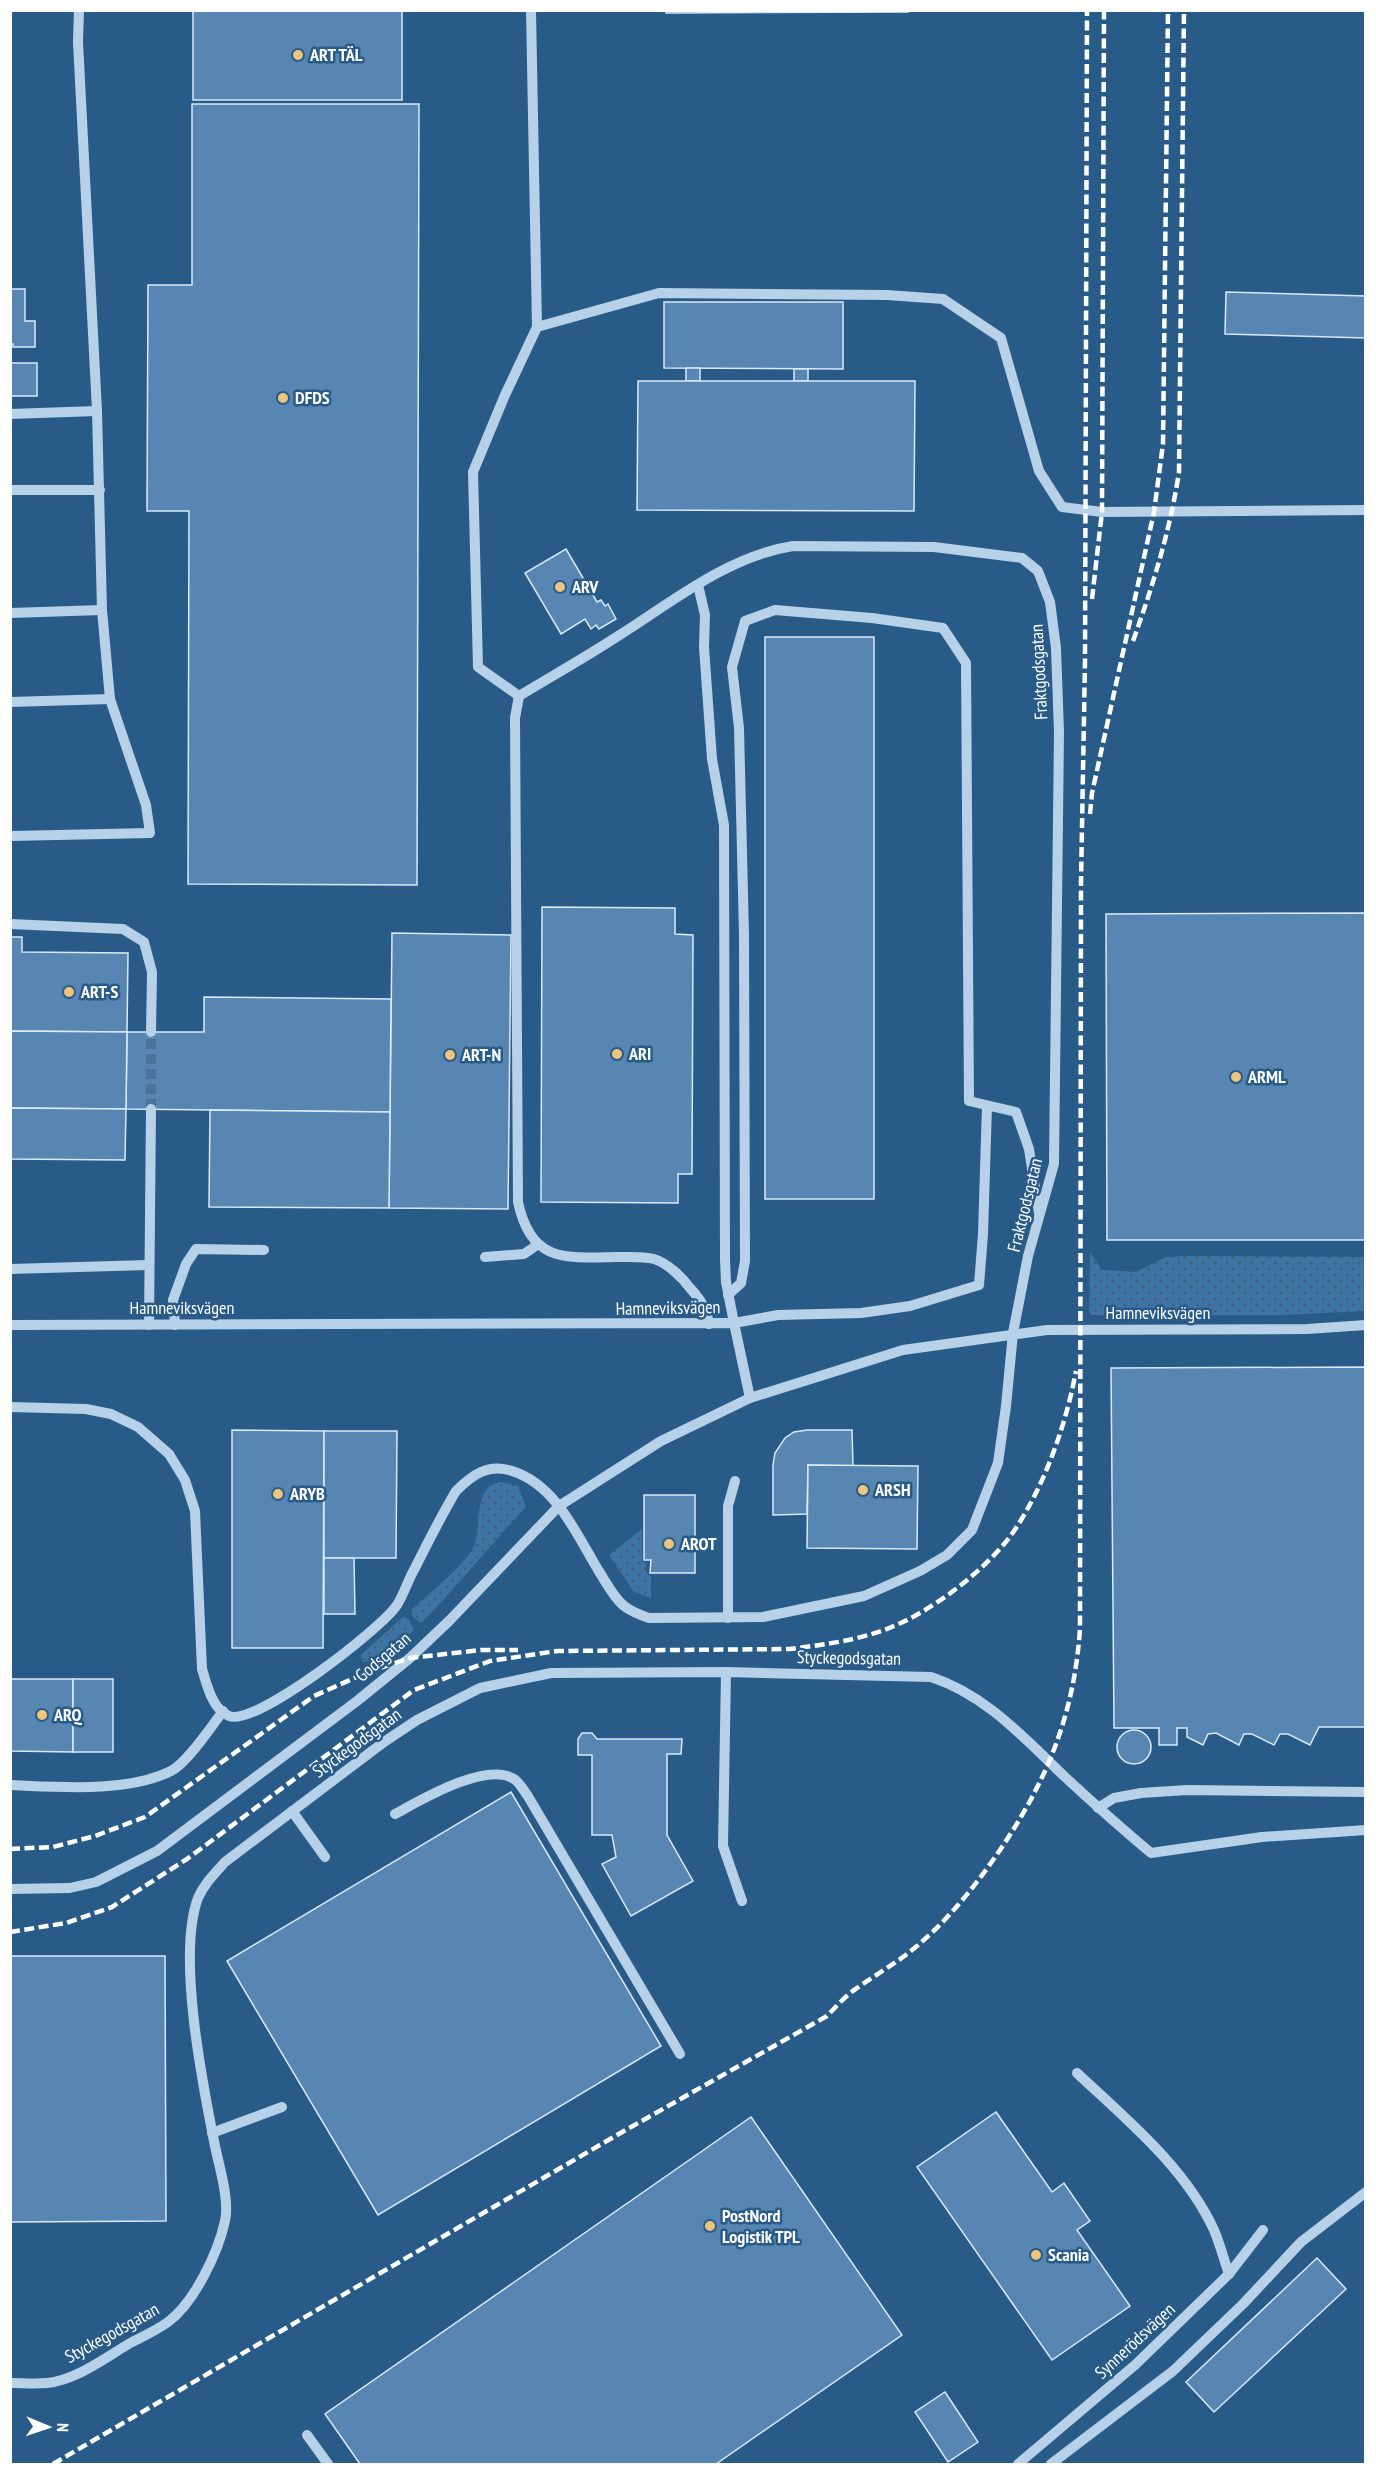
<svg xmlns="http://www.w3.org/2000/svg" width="1376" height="2475" font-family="'PT Sans Narrow',sans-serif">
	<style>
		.grass { fill: url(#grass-dots) }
		.building { fill: #5686b1; stroke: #dae9f7; stroke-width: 1.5 }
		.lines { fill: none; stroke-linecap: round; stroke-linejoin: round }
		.minor-tunnel { stroke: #49749a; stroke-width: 10; stroke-dasharray: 10 5; stroke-linecap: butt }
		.minor { stroke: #b6d1e8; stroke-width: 10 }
		.rail { stroke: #fff; stroke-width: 4.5; stroke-dasharray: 10 4.5; stroke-linecap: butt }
		.poi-dot { fill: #efc57d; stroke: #295b88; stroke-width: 2 }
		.labels { text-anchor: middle; stroke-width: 5; stroke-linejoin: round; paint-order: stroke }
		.poi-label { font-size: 18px; font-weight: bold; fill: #fff; stroke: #295b88; text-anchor: start }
		.street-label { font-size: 18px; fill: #fff; stroke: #295b88 }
	</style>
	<defs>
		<pattern id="grass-dots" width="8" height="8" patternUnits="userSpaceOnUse" patternTransform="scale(1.5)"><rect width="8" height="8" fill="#3e74a4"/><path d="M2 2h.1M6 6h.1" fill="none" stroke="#465e74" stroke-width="1.8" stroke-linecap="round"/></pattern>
	</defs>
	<rect width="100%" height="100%" fill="#295b88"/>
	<g class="grass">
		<polygon points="1090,1253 1102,1270 1136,1272 1166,1257 1188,1256 1365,1257 1365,1311 1281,1315 1092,1315 1089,1311"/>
		<path d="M501,1482L518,1486L526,1507C490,1545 458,1586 421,1623L413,1617L411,1610C428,1594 462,1568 473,1548C483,1528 471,1486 501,1482Z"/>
		<polygon points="642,1529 642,1562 646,1563 646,1572 651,1577 651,1598 634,1592 609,1555"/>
		<polygon points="404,1616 409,1620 414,1630 381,1660 362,1662 361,1655"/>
	</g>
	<g class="building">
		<rect x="193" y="10" width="209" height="90"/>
		<polygon points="666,10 908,10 908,12 666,13"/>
		<polygon points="192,104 419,104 417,885 188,884 189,511 147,511 148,285 192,285"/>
		<polygon points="10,289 25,289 25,321 35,321 35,347 13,347 13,344 10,344"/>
		<polygon points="1226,292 1366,296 1366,338 1225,334"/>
		<polygon points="664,302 843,302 843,369 664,368"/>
		<rect x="10" y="363" width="27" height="33"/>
		<rect x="686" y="368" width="14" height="13"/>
		<rect x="794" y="369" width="14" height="12"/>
		<polygon points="638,381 915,381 914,511 637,510"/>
		<polygon points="566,549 597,602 601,600 605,606 608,604 616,619 599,629 596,625 591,629 585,619 561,634 525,573"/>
		<rect x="765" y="637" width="109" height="562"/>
		<polygon points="542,907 675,908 675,934 693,935 692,1174 678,1174 678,1203 541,1202"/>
		<polygon points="1366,913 1366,1240 1107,1240 1106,914"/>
		<polygon points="392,933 511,935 508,1209 389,1208"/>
		<polygon points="10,937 22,937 22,952 128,953 127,1032 10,1031"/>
		<polygon points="204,997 391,999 390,1112 126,1109 127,1032 204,1032"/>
		<polygon points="10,1031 127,1032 126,1109 10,1108"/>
		<polygon points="10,1108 126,1109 125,1160 10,1159"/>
		<polygon points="210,1110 390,1112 389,1208 209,1207"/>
		<polygon points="1366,1367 1366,1727 1319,1727 1310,1745 1288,1734 1280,1734 1274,1745 1252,1734 1244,1734 1239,1745 1216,1733 1208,1734 1203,1745 1187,1737 1187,1728 1177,1728 1177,1745 1159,1745 1159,1728 1114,1728 1111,1368"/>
		<polygon points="232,1430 324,1431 323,1648 232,1648"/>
		<polygon points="807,1430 852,1430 853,1466 808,1465 807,1514 773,1515 773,1465 775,1453 785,1438 794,1432"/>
		<polygon points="324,1431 397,1431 396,1558 324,1558"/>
		<polygon points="808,1465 918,1466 917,1549 807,1548"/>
		<polygon points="644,1495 695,1495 695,1573 650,1573 651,1560 644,1560"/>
		<polygon points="324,1558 354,1558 355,1614 324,1614"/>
		<polygon points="10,1679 73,1679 73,1752 10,1751"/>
		<rect x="73" y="1679" width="40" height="73"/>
		<circle cx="1134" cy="1747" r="17"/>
		<polygon points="582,1733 592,1733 597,1739 682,1739 681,1754 667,1754 667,1835 693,1881 631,1916 602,1864 616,1857 612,1835 592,1835 592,1755 578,1755 578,1739"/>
		<polygon points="511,1792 661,2046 378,2215 227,1961"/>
		<polygon points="10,1956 165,1956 166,2221 10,2222"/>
		<polygon points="996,2112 1052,2192 1064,2183 1090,2221 1077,2230 1130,2306 1052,2360 917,2167"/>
		<polygon points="751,2117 902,2335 716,2464 360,2464 325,2414"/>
		<polygon points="1317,2258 1346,2289 1214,2412 1186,2382"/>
		<polygon points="945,2392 978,2442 948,2462 915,2412"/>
	</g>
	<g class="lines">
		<polyline class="minor-tunnel" points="151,1109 151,1032"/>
		<g class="minor">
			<polyline points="537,327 659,293 887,295 943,299 1001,338 1039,471 1062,507 1102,512 1366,510"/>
			<polyline points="10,414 97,411"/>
			<polyline points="10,490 100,490"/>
			<polyline points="698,585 705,615 704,647 712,759 724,825 725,1260 726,1282 734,1323 778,1315 861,1313 910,1306 979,1285 983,1234 987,1106"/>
			<polyline points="10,613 102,610"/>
			<path d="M519,696L515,718L518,1202C531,1263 565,1258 617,1257C630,1257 642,1256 654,1259C667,1263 682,1277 690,1288C701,1300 706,1308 709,1324"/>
			<polyline points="519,696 478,667 473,472 505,395 537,327 531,10"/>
			<polyline points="10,702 110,699"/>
			<polyline points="10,836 150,833 146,805 110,699 102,610 97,411 78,42 79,10"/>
			<polyline points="10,924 123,929 144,942 152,972 151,1032"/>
			<polyline points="485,1257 524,1254 537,1245"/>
			<polyline points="10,1269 148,1265"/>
			<polyline points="728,1295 741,1283 745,1261 744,935 739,728 732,667 745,621 775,610 872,618 943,628 966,663 969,1101 1016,1112 1029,1149 1039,1213"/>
			<polyline points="10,1325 734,1323 750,1398"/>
			<polyline points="149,1325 151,1109"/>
			<polyline points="175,1325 173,1300 186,1264 196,1249 264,1250"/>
			<path d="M10,1407L86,1409L111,1414L138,1427L169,1454L185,1480L195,1511L202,1669C207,1685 212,1709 229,1716C255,1727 381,1629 397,1605C404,1594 408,1580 415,1568C428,1542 441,1516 456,1491C472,1475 488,1463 512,1471C557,1485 577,1536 600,1573C607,1584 614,1598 624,1606C632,1612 640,1615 649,1618L763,1617L864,1596L920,1571L947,1555L972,1530L998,1463L1006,1406L1013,1333L1028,1256L1054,1164L1059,732L1056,648L1050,602L1038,571L1022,558L934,547L793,546C728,556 672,602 618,636C586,657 552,676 519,696"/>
			<polyline points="728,1618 728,1506 735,1481"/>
			<polyline points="726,1672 723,1846 742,1901"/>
			<path d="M10,1785C59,1787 127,1793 171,1771C187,1763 212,1726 223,1711"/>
			<polyline points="1098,1808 1114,1798 1141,1793 1187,1790 1366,1792"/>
			<polyline points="292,1811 325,1857"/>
			<path d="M395,1814C421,1800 486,1761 514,1779C520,1783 525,1792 529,1798L680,2054"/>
			<polyline points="10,1889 70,1888 96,1882 157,1851 357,1701 410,1658 449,1621 559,1506 661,1441 750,1398 903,1350 1047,1330 1307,1329 1366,1325"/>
			<path d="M1077,2073C1127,2120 1185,2167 1214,2230C1220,2244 1224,2260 1229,2274"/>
			<polyline points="212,2133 282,2107"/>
			<path d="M10,2383C22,2383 35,2384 47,2383C77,2380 106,2357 132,2342C144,2336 157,2330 168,2322C194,2303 218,2253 225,2221C230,2199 218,2163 214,2141C202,2081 177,1954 198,1898C204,1884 215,1873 225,1862L384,1742L417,1720L480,1688L551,1673L726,1672L931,1677C986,1695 1023,1737 1065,1777C1093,1803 1121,1828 1151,1853L1262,1837L1366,1830"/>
			<polyline points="307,2435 328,2464"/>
			<polyline points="1018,2464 1135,2365 1229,2274 1263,2230"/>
			<polyline points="1051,2464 1173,2371 1243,2304 1301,2242 1366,2192"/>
		</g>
		<g class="rail">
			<polyline points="1092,599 1102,512 1104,10"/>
			<path d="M1133,641C1153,585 1170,531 1179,472L1184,10"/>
			<polyline points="1090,814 1092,793 1154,512 1163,444 1168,10"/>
			<polyline points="10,1849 53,1847 95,1836 145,1817 314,1696 368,1672 410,1658 481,1650 518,1650"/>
			<path d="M10,1932L66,1923L112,1907L187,1859L414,1690L490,1661L557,1651L790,1649C821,1645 854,1641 884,1630C929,1614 990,1568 1016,1528C1046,1482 1066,1424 1076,1371"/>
			<path d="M53,2464L617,2135L827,2016C836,2007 846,1995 857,1988C877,1974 898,1962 917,1946C949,1919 976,1885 1000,1850C1048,1779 1074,1714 1080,1629L1081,882L1085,661L1087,10"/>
		</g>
	</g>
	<g class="poi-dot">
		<circle cx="298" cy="55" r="6"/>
		<circle cx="283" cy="398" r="6"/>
		<circle cx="560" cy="587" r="6"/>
		<circle cx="69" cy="992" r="6"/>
		<circle cx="617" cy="1054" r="6"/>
		<circle cx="450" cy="1055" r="6"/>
		<circle cx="1236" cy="1077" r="6"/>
		<circle cx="863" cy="1490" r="6"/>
		<circle cx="278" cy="1494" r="6"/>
		<circle cx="669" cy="1544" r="6"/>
		<circle cx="42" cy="1715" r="6"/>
		<circle cx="710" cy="2226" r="6"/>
		<circle cx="1036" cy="2255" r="6"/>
	</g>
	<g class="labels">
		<g class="poi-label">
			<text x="310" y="61">ART TÄL</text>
			<text x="295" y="404">DFDS</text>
			<text x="572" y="593">ARV</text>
			<text x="81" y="998">ART-S</text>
			<text x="629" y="1060">ARI</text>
			<text x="462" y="1061">ART-N</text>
			<text x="1248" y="1083">ARML</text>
			<text x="875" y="1496">ARSH</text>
			<text x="290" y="1500">ARYB</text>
			<text x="681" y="1550">AROT</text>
			<text x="54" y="1721">ARQ</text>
			<text x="722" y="2222">PostNord<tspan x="722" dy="21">Logistik TPL</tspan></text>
			<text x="1048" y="2261">Scania</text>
		</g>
		<g class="street-label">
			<text transform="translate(1039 672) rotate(-93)" y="6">Fraktgodsgatan</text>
			<text transform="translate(1025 1205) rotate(-76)" y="6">Fraktgodsgatan</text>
			<text x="182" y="1314">Hamneviksvägen</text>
			<text transform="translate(668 1308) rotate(-1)" y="6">Hamneviksvägen</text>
			<text x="1158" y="1319">Hamneviksvägen</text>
			<text transform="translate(383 1657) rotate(-40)" y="6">Godsgatan</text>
			<text transform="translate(849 1658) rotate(1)" y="6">Styckegodsgatan</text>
			<text transform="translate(357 1743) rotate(-36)" y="6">Styckegodsgatan</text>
			<text transform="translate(112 2333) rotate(-29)" y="6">Styckegodsgatan</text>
			<text transform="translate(1135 2341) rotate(-43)" y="6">Synnerödsvägen</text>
		</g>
	</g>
	<rect width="1376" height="2475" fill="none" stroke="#ffffff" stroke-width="24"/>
	<g transform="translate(48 2427) rotate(92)" stroke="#295b88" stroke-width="4.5" paint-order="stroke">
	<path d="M0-4.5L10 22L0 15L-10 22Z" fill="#ffffff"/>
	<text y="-9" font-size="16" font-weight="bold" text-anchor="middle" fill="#ffffff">N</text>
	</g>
</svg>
